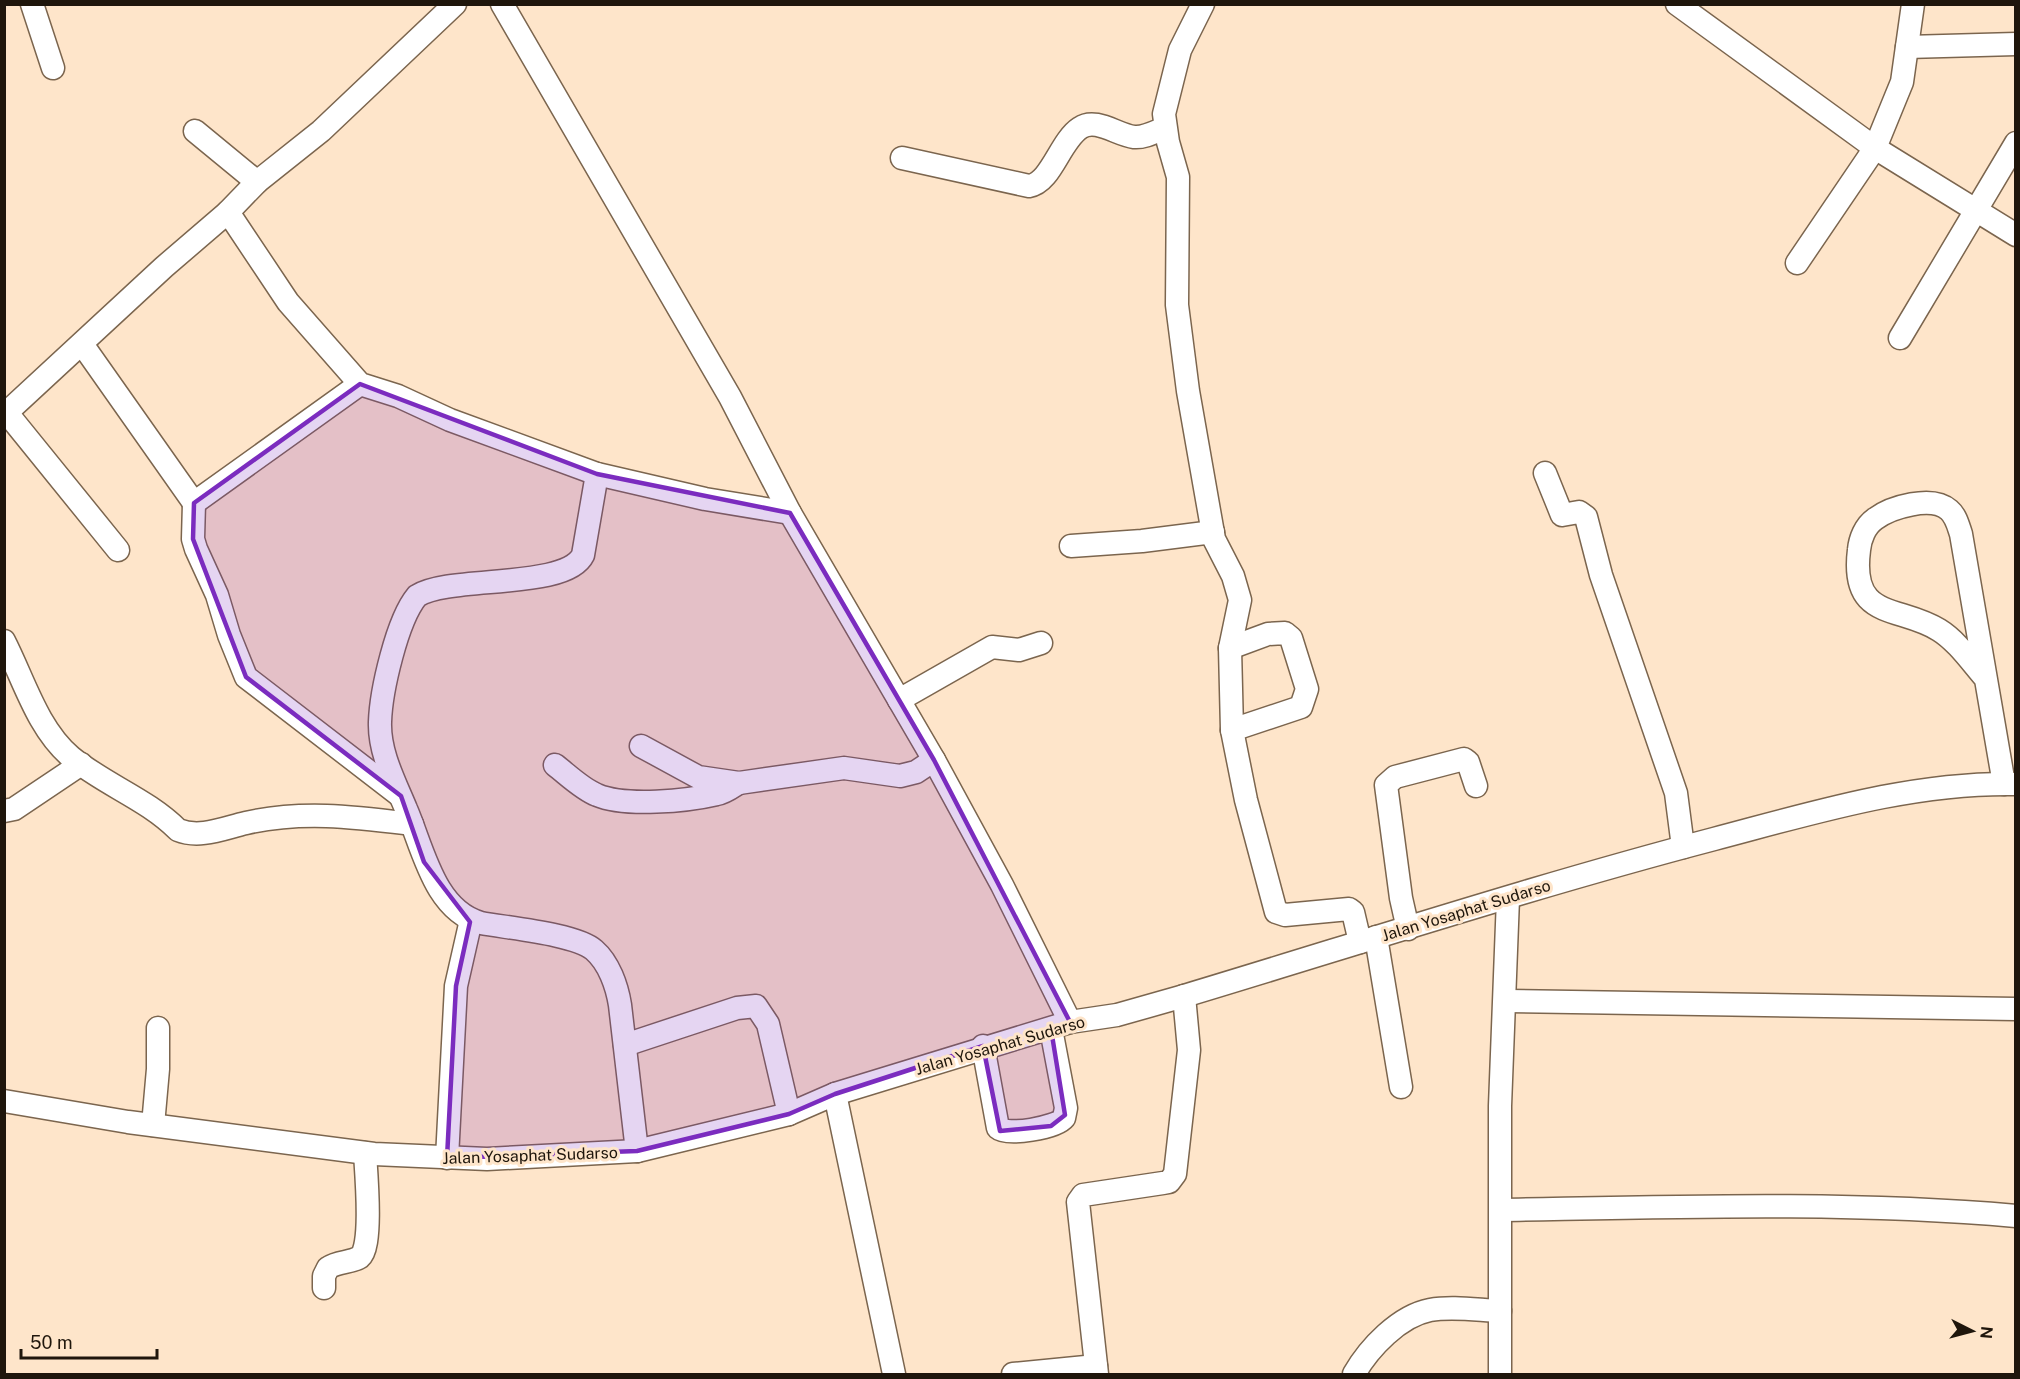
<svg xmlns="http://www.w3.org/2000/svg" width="2020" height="1379" font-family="'Public Sans',sans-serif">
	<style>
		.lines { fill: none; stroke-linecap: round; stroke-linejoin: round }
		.minor-casing { stroke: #7b654e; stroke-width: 25 }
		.minor { stroke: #fff; stroke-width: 22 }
		.marked { fill: #7b2cbf; fill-opacity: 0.2; stroke: #7b2cbf; stroke-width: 4.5; stroke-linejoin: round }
		.labels { text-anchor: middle; stroke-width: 6; stroke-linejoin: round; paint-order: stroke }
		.street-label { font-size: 16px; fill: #1f160c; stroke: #fee5ca }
	</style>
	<rect width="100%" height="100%" fill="#fee5ca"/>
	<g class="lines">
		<g class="minor-casing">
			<g id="minor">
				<polyline points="32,4 53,68"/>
				<polyline points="502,4 730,397 790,513 934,760 1002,885 1070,1022"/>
				<polyline points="1203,4 1180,50 1164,114 1168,142 1178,177 1177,305 1188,391 1214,539 1233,576 1240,600 1230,648 1232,730 1246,800 1276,912 1285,915 1349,909 1353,912 1360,942"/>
				<polyline points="1677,4 1875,148 2016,235"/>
				<polyline points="1907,47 2016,44"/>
				<polyline points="195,131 257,182"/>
				<path d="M902,158L1029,186C1051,183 1060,141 1080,128C1096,117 1117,135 1134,137C1144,138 1155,132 1165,128"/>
				<polyline points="228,212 288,302 360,384 398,396 450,420 597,474 705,499 790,513"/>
				<polyline points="1797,263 1875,148 1902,82 1913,4"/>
				<polyline points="1900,338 2016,143"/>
				<polyline points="82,344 194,503 360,384"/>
				<polyline points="7,413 118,550"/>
				<polyline points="4,415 164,267 228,212 257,182 321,131 455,4"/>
				<polyline points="1545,473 1562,515 1579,512 1586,517 1601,575 1676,793 1683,847"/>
				<path d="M597,474L583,555C566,590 449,575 417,596C397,620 381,691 380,722C379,753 395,782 406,809C423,848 434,910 481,923C507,928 576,934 594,950C609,963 617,986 620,1005L637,1151"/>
				<polyline points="194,503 193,539 196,549 217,595 229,635 246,677 398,794"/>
				<polyline points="1071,546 1142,541 1213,532"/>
				<path d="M4,641C24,680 37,728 71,757C105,785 147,799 178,830C200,839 224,828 246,823C303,810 355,817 412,824"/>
				<polyline points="1230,648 1268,634 1285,633 1291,638 1307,689 1301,707 1232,730"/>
				<path d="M1986,679C1972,663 1957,641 1939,630C1899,605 1850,621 1859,550C1860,539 1865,526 1875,519C1891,507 1932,495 1949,510C1956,516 1958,525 1961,534L2004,784"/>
				<polyline points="899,700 992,647 1019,650 1041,643"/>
				<polyline points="641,746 698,777 739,783 844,768 900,776 916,772 934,760"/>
				<path d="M555,765C568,775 582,789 597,795C625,807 687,801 717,794C724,793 731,788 737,784"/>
				<polyline points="4,811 14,809 81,764"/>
				<polyline points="1408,929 1401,898 1386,785 1395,777 1464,759 1468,762 1476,786"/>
				<polyline points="1376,937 1401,1087"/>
				<polyline points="1506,1001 2016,1009"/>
				<polyline points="625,1045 737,1008 756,1006 768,1024 789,1114"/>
				<path d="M983,1046L998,1128C1007,1136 1056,1128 1064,1118L1066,1108L1051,1029"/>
				<polyline points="835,1094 894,1374"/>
				<path d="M4,1101L128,1122L374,1154L487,1159L637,1151L789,1114L835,1094L1070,1022L1117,1015L1184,996C1360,943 1535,886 1714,839C1813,813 1912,782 2016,784"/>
				<polyline points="153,1125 158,1069 158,1028"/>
				<polyline points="447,1158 456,986 471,920"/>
				<path d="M1501,1210C1672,1207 1845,1201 2016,1216"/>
				<path d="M324,1288V1276L328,1268C338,1261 351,1263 360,1257C373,1247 366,1171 365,1153"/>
				<polyline points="1013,1374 1096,1366"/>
				<polyline points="1097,1374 1078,1202 1083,1195 1163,1183 1169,1182 1175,1174 1189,1050 1184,996"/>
				<path d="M1354,1374C1369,1348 1399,1316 1430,1310C1452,1306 1477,1310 1500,1311"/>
				<polyline points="1500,1374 1500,1106 1508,898"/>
			</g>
		</g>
		<use href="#minor" class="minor"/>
	</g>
	<path class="marked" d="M360,384L597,474L790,513L934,760L1070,1022L1051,1029L1065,1115L1051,1126L1000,1131L983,1046L835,1094L789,1114L637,1151L447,1158L456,986L470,922L424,862L401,796L246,677L193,539L194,503Z"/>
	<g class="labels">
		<g class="street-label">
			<text transform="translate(1466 910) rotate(-17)" y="6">Jalan Yosaphat Sudarso</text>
			<text transform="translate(1000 1045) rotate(-16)" y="6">Jalan Yosaphat Sudarso</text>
			<text transform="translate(530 1155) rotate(-2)" y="6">Jalan Yosaphat Sudarso</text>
		</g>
	</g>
	<rect width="2020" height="1379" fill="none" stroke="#1f160c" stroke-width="12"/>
	<g transform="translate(1972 1331) rotate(96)" stroke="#fee5ca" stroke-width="4.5" paint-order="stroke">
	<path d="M0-4.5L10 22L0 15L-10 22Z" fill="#1f160c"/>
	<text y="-9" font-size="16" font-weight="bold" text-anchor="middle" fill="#1f160c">N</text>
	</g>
	<path d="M21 1349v9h136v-9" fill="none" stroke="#1f160c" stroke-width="3"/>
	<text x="30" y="1349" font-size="18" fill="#1f160c" stroke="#fee5ca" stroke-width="4.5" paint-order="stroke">50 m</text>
</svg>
